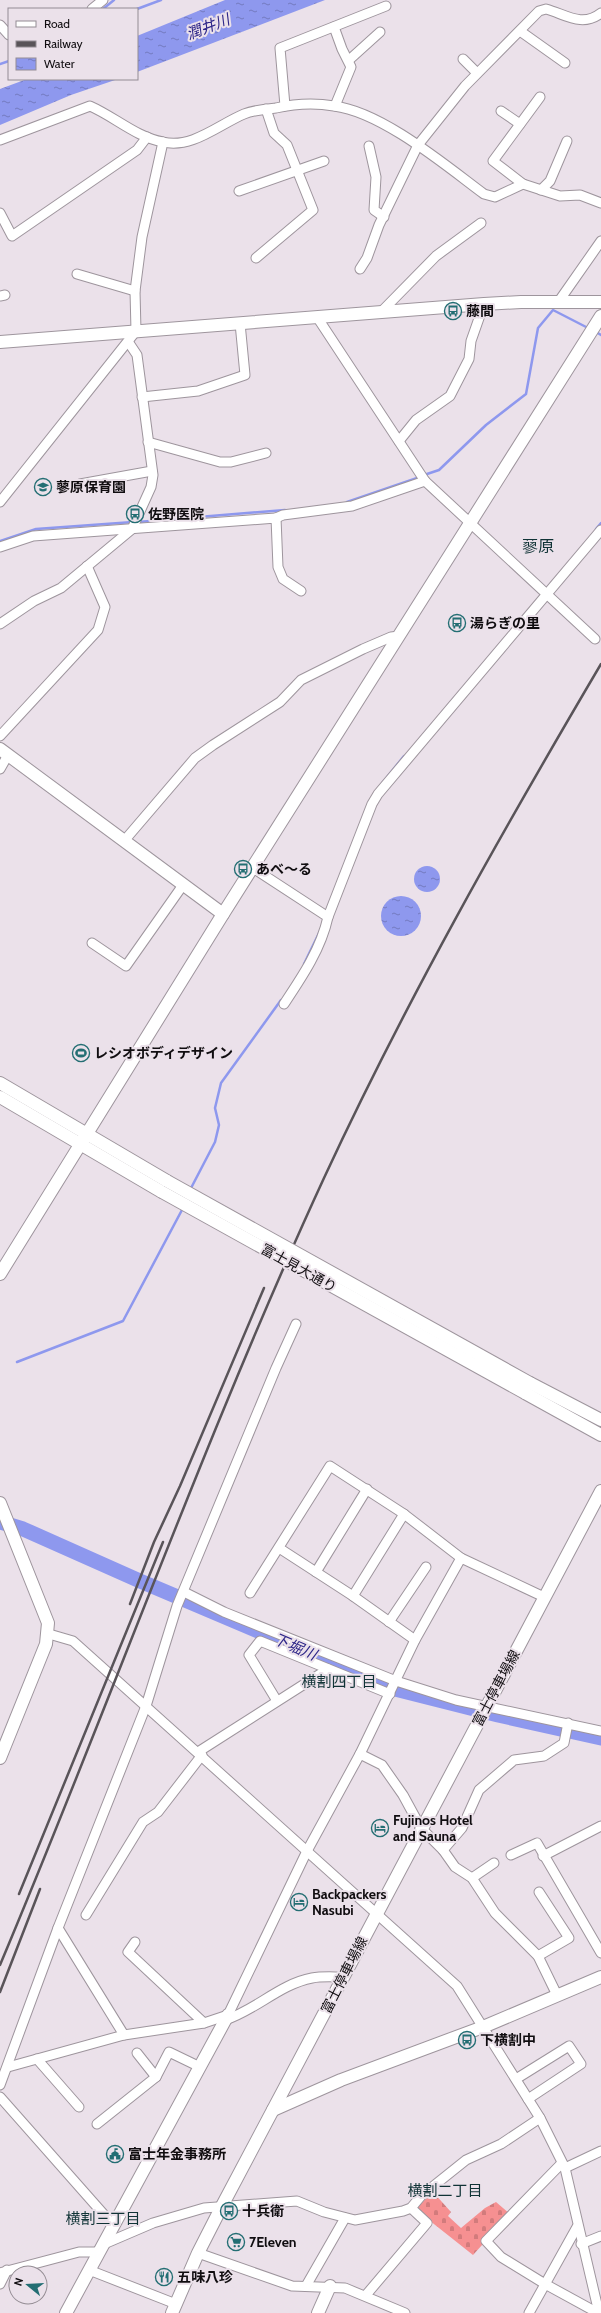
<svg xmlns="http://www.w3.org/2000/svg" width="601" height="2313" font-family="Cabin,'Noto Sans JP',sans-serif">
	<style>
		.cemetery { fill: url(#cemetery-stones) }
		.water { fill: url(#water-ripples) }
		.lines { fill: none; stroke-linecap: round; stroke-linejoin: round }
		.stream { stroke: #8e98ee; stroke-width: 2.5 }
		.river { stroke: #8e98ee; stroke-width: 15 }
		.street-casing { stroke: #9e959d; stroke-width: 11 }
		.secondary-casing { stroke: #9e959d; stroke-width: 14 }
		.street { stroke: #fff; stroke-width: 9 }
		.secondary { stroke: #fff; stroke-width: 12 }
		.rail { stroke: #595459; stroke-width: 2.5 }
		.secondary-bridge-casing { stroke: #9e959d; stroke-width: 14; stroke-linecap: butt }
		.secondary-bridge { stroke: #fff; stroke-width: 12 }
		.labels { text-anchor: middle; stroke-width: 4; stroke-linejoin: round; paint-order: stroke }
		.poi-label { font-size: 14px; font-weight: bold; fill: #100d10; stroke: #ebe1ea; text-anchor: start }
		.street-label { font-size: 14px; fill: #100d10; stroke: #ebe1ea }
		.water-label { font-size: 15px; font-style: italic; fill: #2d2688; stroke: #ebe1ea }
		.neighbourhood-label { font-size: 15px; fill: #103336; stroke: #ebe1ea }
		.quarter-label { font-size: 16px; fill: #103336; stroke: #ebe1ea }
	</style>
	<defs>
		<pattern id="cemetery-stones" width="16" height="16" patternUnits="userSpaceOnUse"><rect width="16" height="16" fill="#f69091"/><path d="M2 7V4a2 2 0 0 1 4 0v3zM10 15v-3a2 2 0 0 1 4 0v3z" fill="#d27b7c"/></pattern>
		<pattern id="water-ripples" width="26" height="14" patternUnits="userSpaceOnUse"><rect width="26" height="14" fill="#8e98ee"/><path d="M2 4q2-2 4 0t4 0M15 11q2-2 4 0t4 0" fill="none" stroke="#737abf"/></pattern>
	</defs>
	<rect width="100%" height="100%" fill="#ebe1ea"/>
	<polygon class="cemetery" points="433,2192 451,2212 448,2216 461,2228 485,2208 496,2202 510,2214 473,2255 415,2209"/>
	<g class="water">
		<polygon points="225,0 325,0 137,72 137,36"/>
		<polygon points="27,79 118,79 71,95 0,125 0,89"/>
		<circle cx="427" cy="879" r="13"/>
		<circle cx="401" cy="916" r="20"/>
	</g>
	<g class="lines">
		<g class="stream">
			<polyline points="103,9 114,0"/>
			<polyline points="137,9 161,0"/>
			<polyline points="0,64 9,61"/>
			<polyline points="596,332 601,335"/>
			<polyline points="424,475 439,470 486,425 526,394 538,328 553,310 590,329"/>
			<polyline points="347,502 420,477"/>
			<polyline points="138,522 285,510"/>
			<polyline points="596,529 601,523"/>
			<polyline points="0,541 36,529 133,522"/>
			<polyline points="376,791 404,756"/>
			<polyline points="304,964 320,931"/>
			<polyline points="190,1190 215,1142 219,1125 215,1108 221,1083 281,1000"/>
			<polyline points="17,1362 123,1321 183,1208"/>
		</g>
		<polyline class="river" points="0,1522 23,1529 140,1581 395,1689 498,1715 601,1738"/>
		<g class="street-casing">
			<g id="street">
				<polyline points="92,9 103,0"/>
				<polyline points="0,25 9,35"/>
				<polyline points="334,27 342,49 351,67 335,106"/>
				<polyline points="520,31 565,63"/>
				<polyline points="463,59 477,73"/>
				<polyline points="349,60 380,32"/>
				<polyline points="540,97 493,161 523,184 560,196 580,195 601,203"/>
				<polyline points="285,106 280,48 386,6"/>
				<polyline points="501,111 520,124"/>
				<path d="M0,140L90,106C115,117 136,137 163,142C192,149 218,125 244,114C254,110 266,109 276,108C294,104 316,103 334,106C382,112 445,165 484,194L495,197L523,184"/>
				<polyline points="369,146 376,177 374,210 384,217"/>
				<polyline points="541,190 550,181 567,141"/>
				<polyline points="239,191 324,161"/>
				<polyline points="0,213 12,236 137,150 147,137"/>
				<polyline points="256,258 313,210 287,145 274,133 266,109"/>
				<path d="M360,269L367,258L379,225L418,145L465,86L539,11L546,9C565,14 582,28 601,13"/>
				<polyline points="77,274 135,291"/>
				<polyline points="0,296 5,295"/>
				<polyline points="559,301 601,241"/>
				<polyline points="382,311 436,256 481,223"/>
				<polyline points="317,317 425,481 595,639"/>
				<polyline points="142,397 198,391 245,375 240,323"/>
				<polyline points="399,441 416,420 450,396 469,359 471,341 484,304"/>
				<polyline points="148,442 220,462 231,462 266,453"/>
				<polyline points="80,484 152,471"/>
				<polyline points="0,502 136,331 135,291 142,237 163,142"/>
				<polyline points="276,518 283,515 352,506 425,481"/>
				<polyline points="0,547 33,536 276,518 278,567 283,579 301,591"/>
				<polyline points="0,624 34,601 61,588 132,529 151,487 153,475 137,355 129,343"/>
				<polyline points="0,736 98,630 105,607 87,566"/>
				<polyline points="0,769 8,755"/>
				<polyline points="124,841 195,758 213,745 280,702 301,680 363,649 391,637 399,636"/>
				<path d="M253,868L328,917C321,949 302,977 284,1004"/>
				<polyline points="328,917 372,804 378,794 601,530"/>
				<polyline points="92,943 126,966 183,885"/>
				<polyline points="279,1548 353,1596 415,1640"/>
				<polyline points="316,1572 367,1489"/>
				<polyline points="184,1592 224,1612 396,1681 456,1700 601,1731"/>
				<polyline points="250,1593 330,1466 404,1514 461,1558 544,1597"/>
				<polyline points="353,1596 404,1514"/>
				<polyline points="389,1622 426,1567"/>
				<polyline points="49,1634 73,1641 457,1986 540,2118 565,2168 599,2313"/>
				<polyline points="277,1701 249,1655 260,1641 390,1694"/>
				<polyline points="198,1752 328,1669"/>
				<polyline points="360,1754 382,1765 403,1795 421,1828 443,1850 455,1867 472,1878 495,1913 538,1956 557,1995"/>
				<polyline points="443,1850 462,1828 479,1790 514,1760 544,1756 564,1743 568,1723"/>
				<polyline points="511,1855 537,1843 601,1953"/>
				<polyline points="543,1856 601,1826"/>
				<polyline points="472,1878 494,1863"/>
				<polyline points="86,1915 143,1822 158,1812 202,1755"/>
				<polyline points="58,1928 124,2035"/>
				<polyline points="135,1942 128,1952 204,2023"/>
				<polyline points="538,1956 569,1938 539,1892"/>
				<path d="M225,2020C256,2010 280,1984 312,1978C322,1976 333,1977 343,1977"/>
				<polyline points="137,2053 156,2077"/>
				<polyline points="37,2059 79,2107"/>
				<polyline points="8,2067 124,2035 204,2023 228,2015 307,1851 360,1754 415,1640 461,1558"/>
				<polyline points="516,2079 569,2046 581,2064 528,2099"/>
				<polyline points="0,2085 58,1928 146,1706 177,1606 276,1368 296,1324"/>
				<polyline points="0,2097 114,2226"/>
				<polyline points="97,2124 156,2077 169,2052 198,2066"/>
				<polyline points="562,2163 486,2241 501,2257 545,2284 598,2313"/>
				<polyline points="565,2168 601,2151"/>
				<polyline points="104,2244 153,2223 204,2208 297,2201 324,2212 355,2220 403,2211 411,2208 421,2196 466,2160 501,2144 540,2118"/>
				<polyline points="581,2244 601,2236"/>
				<polyline points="198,2253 292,2286 345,2288 405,2313"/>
				<polyline points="89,2270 176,2304"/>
				<polyline points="0,2273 79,2252 99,2252"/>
				<polyline points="0,2284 7,2270"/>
				<polyline points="306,2286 345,2218"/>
				<polyline points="366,2295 427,2223 411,2208"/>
				<polyline points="529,2313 577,2227"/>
			</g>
		</g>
		<g class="secondary-casing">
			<g id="secondary">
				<polyline points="0,342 484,304 521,302 601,302"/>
				<polyline points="0,749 223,914"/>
				<polyline points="0,1083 167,1181"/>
				<polyline points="0,1097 162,1192"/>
				<polyline points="0,1274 223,914 601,316"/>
				<polyline points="530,1383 601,1420"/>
				<polyline points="525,1393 601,1435"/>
				<polyline points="0,1503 48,1623 46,1644 0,1758"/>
				<polyline points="273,2110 341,2080 483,2027 601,1977"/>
				<polyline points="66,2313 228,2015"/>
				<polyline points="172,2313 198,2253 222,2206 601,1491"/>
				<polyline points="318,2313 330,2286"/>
			</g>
		</g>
		<use href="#street" class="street"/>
		<use href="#secondary" class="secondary"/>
		<g class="rail">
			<polyline points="130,1604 154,1542 180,1486 264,1288"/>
			<polyline points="19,1894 163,1542"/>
			<path d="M0,1965C110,1704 205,1436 324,1178C406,1001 502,832 601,664"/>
			<polyline points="0,1992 40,1889"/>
		</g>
		<g class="secondary-bridge-casing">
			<g id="secondary-bridge">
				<polyline points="167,1181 530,1383"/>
				<polyline points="162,1192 525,1393"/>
			</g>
		</g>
		<use href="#secondary-bridge" class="secondary-bridge"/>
	</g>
	<defs>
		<g id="bus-ring" transform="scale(0.9)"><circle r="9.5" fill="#ebe1ea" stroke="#236e73" stroke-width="1.5"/><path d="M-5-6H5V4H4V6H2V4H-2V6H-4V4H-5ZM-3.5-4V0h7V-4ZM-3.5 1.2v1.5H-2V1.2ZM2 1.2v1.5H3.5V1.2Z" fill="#236e73"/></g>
		<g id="school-ring" transform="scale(0.9)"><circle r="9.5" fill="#ebe1ea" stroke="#236e73" stroke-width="1.5"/><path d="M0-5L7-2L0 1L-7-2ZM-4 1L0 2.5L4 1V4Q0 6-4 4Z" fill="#236e73"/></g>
		<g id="stadium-ring" transform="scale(0.9)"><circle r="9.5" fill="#ebe1ea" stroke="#236e73" stroke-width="1.5"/><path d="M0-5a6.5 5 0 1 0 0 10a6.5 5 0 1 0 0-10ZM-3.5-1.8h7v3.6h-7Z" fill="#236e73"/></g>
		<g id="hotel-ring" transform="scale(0.9)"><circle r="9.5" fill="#ebe1ea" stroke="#236e73" stroke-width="1.5"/><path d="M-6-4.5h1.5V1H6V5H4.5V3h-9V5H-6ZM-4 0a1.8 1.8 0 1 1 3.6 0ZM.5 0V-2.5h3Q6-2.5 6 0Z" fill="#236e73"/></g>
		<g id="civic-ring" transform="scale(0.9)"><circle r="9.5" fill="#ebe1ea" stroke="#236e73" stroke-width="1.5"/><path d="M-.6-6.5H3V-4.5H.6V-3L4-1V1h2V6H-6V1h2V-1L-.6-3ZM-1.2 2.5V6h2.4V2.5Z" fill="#236e73"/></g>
		<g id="supermarket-ring" transform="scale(0.9)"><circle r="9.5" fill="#ebe1ea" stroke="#236e73" stroke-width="1.5"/><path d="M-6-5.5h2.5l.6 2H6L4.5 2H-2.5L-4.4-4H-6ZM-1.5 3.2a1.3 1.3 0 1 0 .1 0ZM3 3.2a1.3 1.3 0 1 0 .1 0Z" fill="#236e73"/></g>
		<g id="restaurant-ring" transform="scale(0.9)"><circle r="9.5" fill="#ebe1ea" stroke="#236e73" stroke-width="1.5"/><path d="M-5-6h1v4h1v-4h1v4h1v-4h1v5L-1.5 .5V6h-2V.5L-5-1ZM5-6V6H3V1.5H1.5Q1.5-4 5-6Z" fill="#236e73"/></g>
	</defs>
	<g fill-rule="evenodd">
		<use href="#bus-ring" x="453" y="311"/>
		<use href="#school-ring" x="43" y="487"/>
		<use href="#bus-ring" x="135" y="514"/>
		<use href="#bus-ring" x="457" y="623"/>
		<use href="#bus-ring" x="243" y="869"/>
		<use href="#stadium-ring" x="81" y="1053"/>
		<use href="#hotel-ring" x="380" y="1828"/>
		<use href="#hotel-ring" x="299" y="1902"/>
		<use href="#bus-ring" x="467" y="2040"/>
		<use href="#civic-ring" x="115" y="2154"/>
		<use href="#bus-ring" x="229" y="2211"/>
		<use href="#supermarket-ring" x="236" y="2242"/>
		<use href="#restaurant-ring" x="164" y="2277"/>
	</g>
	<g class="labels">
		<g class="poi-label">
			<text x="466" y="316">藤間</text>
			<text x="56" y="492">蓼原保育園</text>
			<text x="148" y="519">佐野医院</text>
			<text x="470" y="628">湯らぎの里</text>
			<text x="256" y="874">あべ〜る</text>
			<text x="94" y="1058">レシオボディデザイン</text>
			<text x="393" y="1825">Fujinos Hotel<tspan x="393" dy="16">and Sauna</tspan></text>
			<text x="312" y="1899">Backpackers<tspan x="312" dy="16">Nasubi</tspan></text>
			<text x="480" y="2045">下横割中</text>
			<text x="128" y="2159">富士年金事務所</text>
			<text x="242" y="2216">十兵衛</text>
			<text x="249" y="2247">7Eleven</text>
			<text x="177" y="2282">五味八珍</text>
		</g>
		<g class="street-label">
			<text transform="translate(299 1268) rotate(29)" y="5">富士見大通り</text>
			<text transform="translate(496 1688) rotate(-62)" y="5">富士停車場線</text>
			<text transform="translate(344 1975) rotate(-63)" y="5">富士停車場線</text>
		</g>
		<g class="water-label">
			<text transform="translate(208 27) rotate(-21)" y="5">潤井川</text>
			<text transform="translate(295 1647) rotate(23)" y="5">下堀川</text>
		</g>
		<g class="neighbourhood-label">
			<text x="339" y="1687">横割四丁目</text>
			<text x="445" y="2196">横割二丁目</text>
			<text x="103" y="2224">横割三丁目</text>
		</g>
		<g class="quarter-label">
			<text x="538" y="552">蓼原</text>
		</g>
	</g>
	<rect x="8" y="8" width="130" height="72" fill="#ebe1ea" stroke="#938c93"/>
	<rect x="16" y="21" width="20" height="6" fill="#ffffff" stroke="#938c93"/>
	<text x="44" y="28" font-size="12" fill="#100d10">Road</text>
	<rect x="16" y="41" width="20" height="6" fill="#595459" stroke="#938c93"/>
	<text x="44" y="48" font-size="12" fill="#100d10">Railway</text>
	<rect x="16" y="58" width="20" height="12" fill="url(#water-ripples)" stroke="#938c93"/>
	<text x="44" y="68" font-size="12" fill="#100d10">Water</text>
	<g transform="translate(28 2285) rotate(288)"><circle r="19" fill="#ebe1ea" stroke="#938c93"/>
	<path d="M0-3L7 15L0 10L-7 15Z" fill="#236e73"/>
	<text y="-6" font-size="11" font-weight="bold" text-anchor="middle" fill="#100d10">N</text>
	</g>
</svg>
